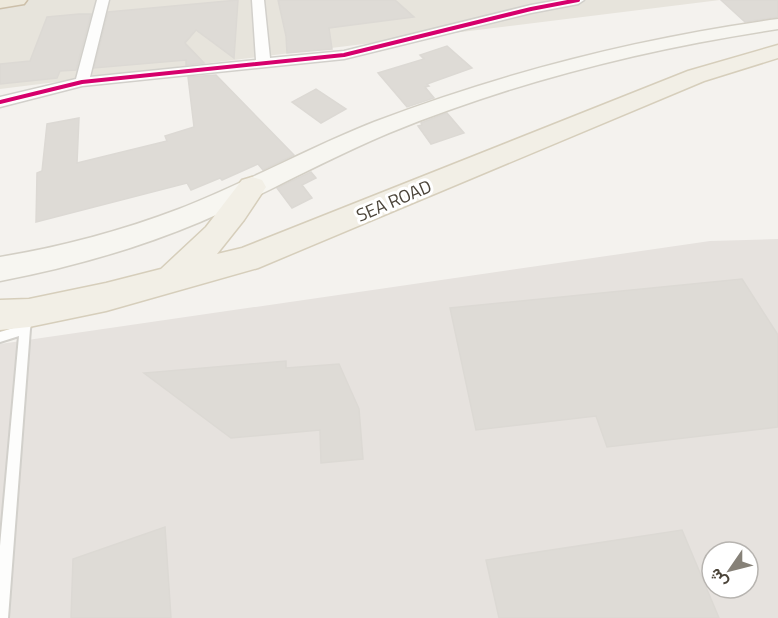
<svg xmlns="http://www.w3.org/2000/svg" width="778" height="618" font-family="'Titillium Web',Vazirmatn,sans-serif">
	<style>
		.residential { fill: #e7e4dc }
		.industrial { fill: #e6e2de; fill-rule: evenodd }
		.building { fill: #dedbd6; stroke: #dcd9d4; stroke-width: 1.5 }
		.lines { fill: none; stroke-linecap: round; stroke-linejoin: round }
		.lane-casing { stroke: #d2d0cb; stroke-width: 4 }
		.street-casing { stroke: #d2d0cb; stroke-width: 3 }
		.secondary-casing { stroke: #d3cfc5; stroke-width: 3 }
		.primary-casing { stroke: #d6cebb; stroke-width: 3 }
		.highway-casing { stroke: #ccbfa9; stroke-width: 3 }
		.lane { fill: #fdfdfc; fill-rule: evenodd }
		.street { fill: #fdfdfc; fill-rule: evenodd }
		.secondary { fill: #f7f6f1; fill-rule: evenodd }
		.primary { fill: #f2efe6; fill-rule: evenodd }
		.highway { fill: #ede8db; fill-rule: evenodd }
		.cycleway-casing { stroke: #fff; stroke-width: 6 }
		.cycleway { stroke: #d6006c; stroke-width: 4 }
		.labels { text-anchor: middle; stroke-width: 6; stroke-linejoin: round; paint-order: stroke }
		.street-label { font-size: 18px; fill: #4b4439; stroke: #fff }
	</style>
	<rect width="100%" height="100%" fill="#f4f2ee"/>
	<polygon class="residential" points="0,0 720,0 0,89"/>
	<path class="industrial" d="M778,239V618H0V344L710,241ZM712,552H748V588H712Z"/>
	<g class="building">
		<polygon points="238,0 234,58 196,30 185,43 204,63 186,65 186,60 94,68 108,12"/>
		<polygon points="278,0 395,0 414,17 329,28 332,49 287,53 286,36"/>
		<polygon points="721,0 778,0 778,17 745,22"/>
		<polygon points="79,14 91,14 76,70 60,71 57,78 0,84 0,64 30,61 47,17"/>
		<polygon points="447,46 472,68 427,84 429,86 425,87 434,98 407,107 378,73 424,59 420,55"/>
		<polygon points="216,75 294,155 263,170 258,164 222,180 220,178 191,190 187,183 36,222 37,173 42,171 47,124 79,118 77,163 167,141 165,136 194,127 188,77"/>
		<polygon points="316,89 346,109 321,123 292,102"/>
		<polygon points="447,113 464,133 431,144 418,126 422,125 421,123"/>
		<polygon points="311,172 316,178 302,185 312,198 292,208 277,188"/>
		<polygon points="742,279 778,335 778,427 607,447 596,416 476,430 450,308"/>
		<polygon points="286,361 286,368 339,364 359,409 363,459 321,463 320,430 231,438 144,373"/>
		<polygon points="165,527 171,618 71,618 73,559"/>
		<polygon points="682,530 719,618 499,618 486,560"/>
	</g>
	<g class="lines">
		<g class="lane-casing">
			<polygon id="lane" points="29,308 33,310 34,313 30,329 8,618 0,618 0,546 19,336 0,342 0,332 20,326 25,310"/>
		</g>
		<g class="street-casing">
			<polygon id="street" points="97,0 109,0 90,77 256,60 252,0 264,0 270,58 344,51 531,5 559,0 584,0 578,4 531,13 344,59 82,86 0,107 0,97 76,79"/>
		</g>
		<g class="secondary-casing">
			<path id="secondary" d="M778,19V29C644,49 514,82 389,133C324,160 264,195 200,222C136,249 68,268 0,281V257C61,247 121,231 179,209C246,183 308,148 374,122C505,72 640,38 778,19Z"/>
		</g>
		<g class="primary-casing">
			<polygon id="primary" points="778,45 778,58 704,81 258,268 106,311 29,327 0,330 0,300 29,299 106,283 161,269 206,227 242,180 252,177 262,180 266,187 244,220 217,254 242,248 688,71"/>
		</g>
		<g class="highway-casing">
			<polygon id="highway" points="0,0 27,0 24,4 0,8"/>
		</g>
		<use href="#lane" class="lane"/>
		<use href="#street" class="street"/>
		<use href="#secondary" class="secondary"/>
		<use href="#primary" class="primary"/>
		<use href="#highway" class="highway"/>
		<g class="cycleway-casing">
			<polyline id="cycleway" points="0,102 82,82 344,55 531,9 578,0"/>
		</g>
		<use href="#cycleway" class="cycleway"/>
	</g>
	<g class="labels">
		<g class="street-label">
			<text transform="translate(394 201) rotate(-23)" y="6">SEA ROAD</text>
		</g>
	</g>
	<g transform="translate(730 570) rotate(235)"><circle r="28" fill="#ffffff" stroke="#b7b4b0" stroke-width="1.5"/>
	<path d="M0-4.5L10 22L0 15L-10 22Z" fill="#868178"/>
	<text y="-9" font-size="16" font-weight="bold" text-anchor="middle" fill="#4b4439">ش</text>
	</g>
</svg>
